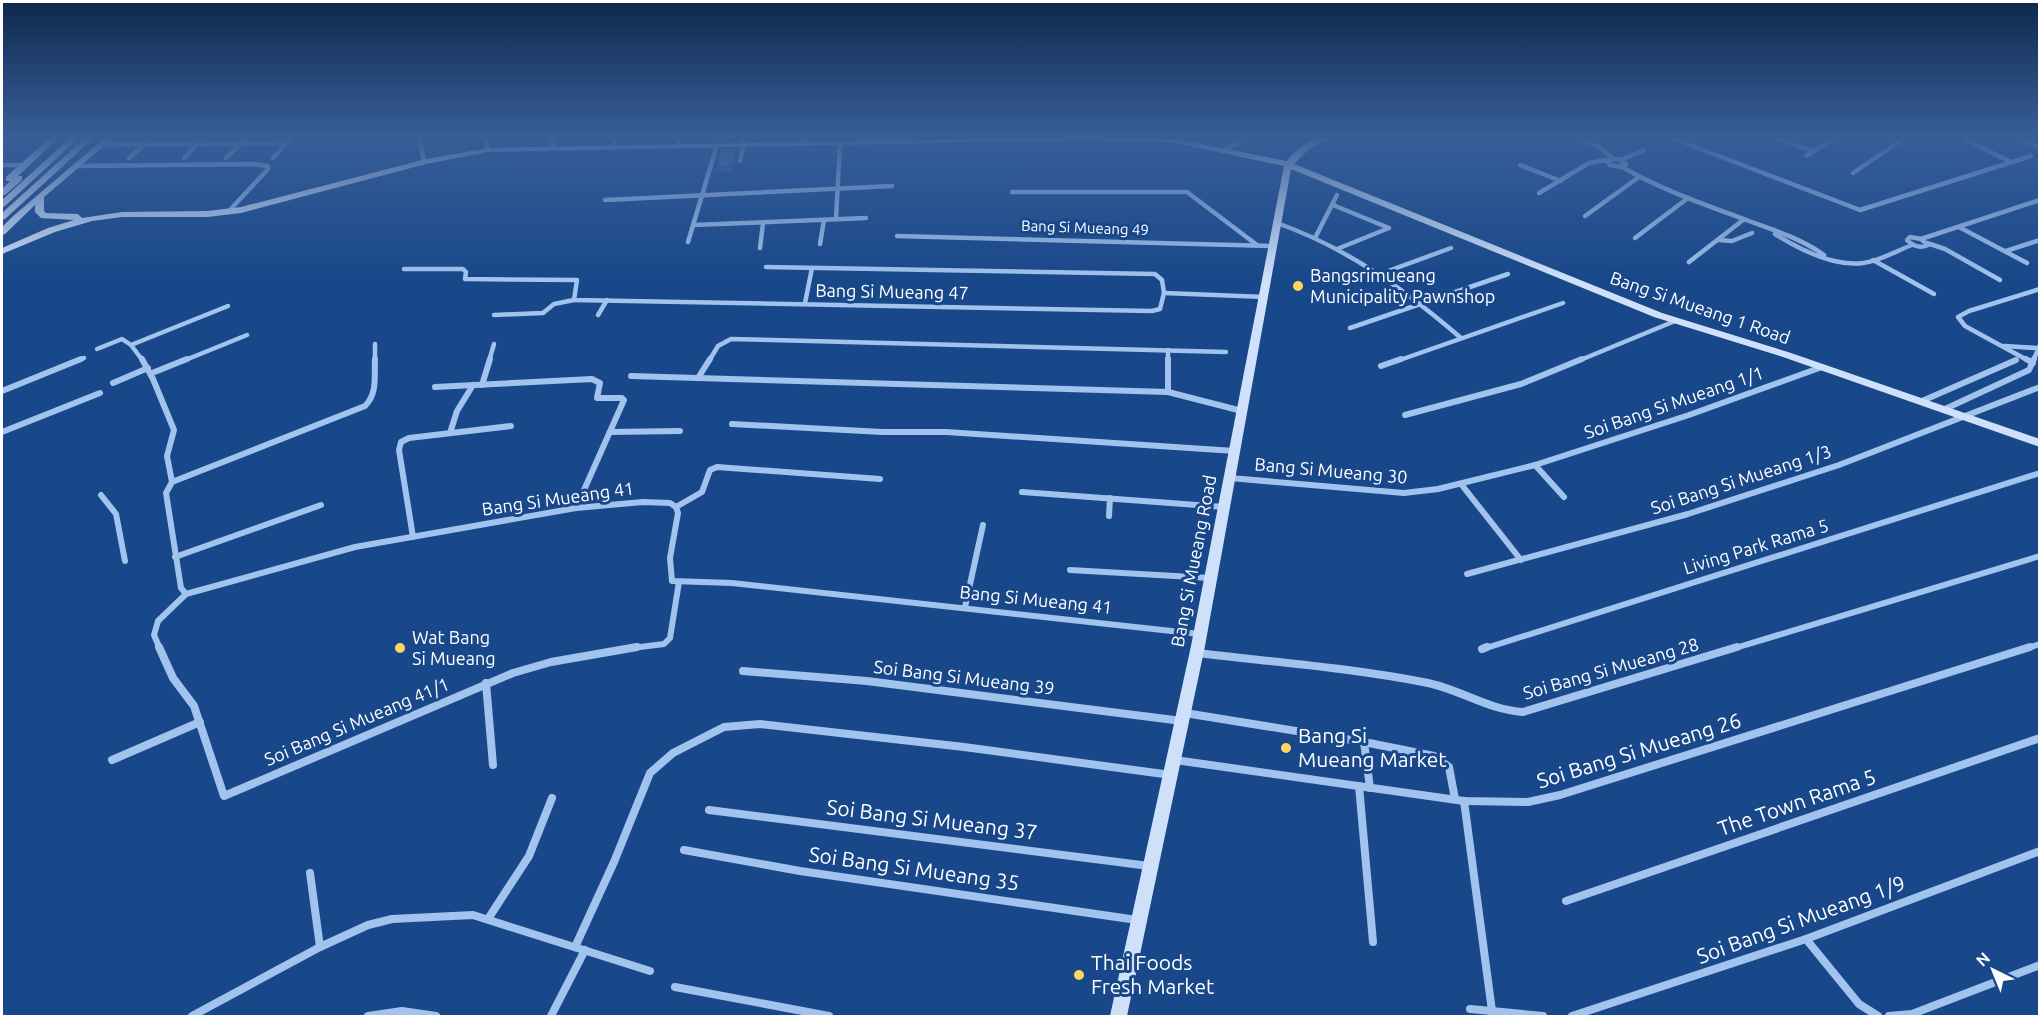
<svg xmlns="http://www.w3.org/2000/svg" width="2041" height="1018" font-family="Ubuntu,sans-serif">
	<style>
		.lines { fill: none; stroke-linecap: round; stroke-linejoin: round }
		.street-far2 { stroke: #a2c3ed; stroke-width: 4.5 }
		.street-far1 { stroke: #a2c3ed; stroke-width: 6 }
		.street { stroke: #a2c3ed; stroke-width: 8 }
		.secondary { fill: #cfe1fa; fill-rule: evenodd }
		.wall { fill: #386299 }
		.shaded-wall { fill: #2e507d }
		.building { fill: #4172b2; stroke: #2e507d; stroke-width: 1.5 }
		.poi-dot { fill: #ffd45f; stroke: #19488a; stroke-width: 2 }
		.labels { text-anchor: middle; stroke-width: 6; stroke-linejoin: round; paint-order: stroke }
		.far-street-label { font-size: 15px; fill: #fff; stroke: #19488a }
		.poi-label { font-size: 18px; fill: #fff; stroke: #19488a; text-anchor: start }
		.street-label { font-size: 18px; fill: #fff; stroke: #19488a }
		.near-poi-label { font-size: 21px; fill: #fff; stroke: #19488a; text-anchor: start }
		.near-street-label { font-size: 21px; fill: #fff; stroke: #19488a }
	</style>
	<rect width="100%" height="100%" fill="#19488a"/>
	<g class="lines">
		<g class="street-far2">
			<polyline points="419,135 424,162"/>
			<polyline points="484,135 488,150"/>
			<polyline points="549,135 554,148"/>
			<polyline points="611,135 616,147"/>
			<polyline points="674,135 679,145"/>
			<polyline points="739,135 744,144 740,161"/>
			<polyline points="800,135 806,143"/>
			<polyline points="863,135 868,142"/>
			<polyline points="1571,135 1597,146 1613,158"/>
			<polyline points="1664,135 1860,210 2031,156"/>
			<polyline points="1769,135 1812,151"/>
			<polyline points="1825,135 1834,139"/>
			<polyline points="2013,135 2040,147"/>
			<polyline points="1966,140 2011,162"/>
			<polyline points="102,145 287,143"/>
			<polyline points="1226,149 1251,135"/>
			<polyline points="1806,156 1839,135"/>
			<polyline points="129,158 155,135"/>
			<polyline points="184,158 206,135"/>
			<polyline points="226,158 250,135"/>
			<polyline points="273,158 294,135"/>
			<polygon points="1618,159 1626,164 1622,167 1610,165 1606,160"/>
			<polyline points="1621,160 1644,150"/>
			<polyline points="2,165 24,165"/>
			<polyline points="1520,165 1561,181"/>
			<polyline points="79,166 253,164 268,166 268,169 228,212"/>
			<path d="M1622,167C1662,190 1706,205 1749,221C1774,230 1802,239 1824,255"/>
			<polyline points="1853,173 1909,135"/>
			<polyline points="1012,192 1187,192 1257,245"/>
			<polyline points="1539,193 1589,163 1606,160"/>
			<polyline points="605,200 892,186"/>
			<polyline points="1333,205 1389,228 1337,249"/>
			<polyline points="1585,216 1639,177"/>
			<polyline points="836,219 840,143"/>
			<path d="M1277,223C1348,248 1405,290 1461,338"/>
			<polyline points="693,225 866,218"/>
			<polyline points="1959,227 2027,263"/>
			<path d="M1775,234C1799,249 1834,267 1863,263C1880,261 1896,251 1912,245"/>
			<polyline points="897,236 1273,246"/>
			<polyline points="1316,236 1337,195"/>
			<path d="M1910,237L1921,239L1928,245C1920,249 1913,246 1907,240Z"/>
			<polyline points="1635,238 1688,198"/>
			<polyline points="1921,239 2040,200"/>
			<polyline points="1719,240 1732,241 1752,233"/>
			<polyline points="688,242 717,145"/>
			<polyline points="1927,243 1945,249 2000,280"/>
			<polyline points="820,244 824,220"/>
			<polyline points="760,248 763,223"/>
			<polyline points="2006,251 2040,240"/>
			<polyline points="1873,260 1934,294"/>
			<polyline points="1689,262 1743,220"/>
			<polyline points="404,269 463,269 466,272 465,279 577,280 574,300 1152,311 1160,309 1164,293 1162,280 1155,274 766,267"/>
			<polyline points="1380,274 1451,248"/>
			<polyline points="1164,293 1265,297"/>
			<polyline points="805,303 812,268"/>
			<polyline points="494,315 543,313 554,304 574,300"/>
			<polyline points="598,315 607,300"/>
			<polyline points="1350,328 1508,274"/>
			<polyline points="131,345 228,306"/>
			<polyline points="2004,346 2036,348"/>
			<polyline points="97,349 122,339 131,345 143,361"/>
			<polyline points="1168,350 1168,361"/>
			<polyline points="77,361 84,358"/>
			<polyline points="183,361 247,335"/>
			<polyline points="375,361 375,344"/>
			<polyline points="489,361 494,344"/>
			<polyline points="709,361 718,346 731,339 1226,352"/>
			<polyline points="1397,361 1563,303"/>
			<polyline points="1578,361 1675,321"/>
			<polyline points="2029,361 1965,326 1958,317 1969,311 2040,289"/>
			<polyline points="2033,361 2040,345"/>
		</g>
		<g class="street-far1">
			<polyline points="142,359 153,379 174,430 167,456 172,482 166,493 181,588 186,594"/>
			<polyline points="1168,359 1168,392"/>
			<polyline points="2026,359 2033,363"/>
			<polyline points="1381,366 1401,359"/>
			<polyline points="152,373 187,359"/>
			<polyline points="631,376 1168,392 1242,411"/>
			<polyline points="698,378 710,359"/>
			<polyline points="113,383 148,368"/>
			<polyline points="482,385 490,359"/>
			<polyline points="435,387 592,379 600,383 597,398 622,398 624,400 576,508"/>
			<polyline points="2,391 81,359"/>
			<polyline points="1922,401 2016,360"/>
			<polyline points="1945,409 2029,370 2034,359"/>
			<polyline points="1405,415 1521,384 1582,359"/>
			<polyline points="732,424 882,432 946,432 1235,451"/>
			<polyline points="2,432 100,393"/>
			<polyline points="610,432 680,431"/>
			<polyline points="450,433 457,411 473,385"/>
			<polyline points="1535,465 1564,497"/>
			<polyline points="1230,478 1404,493 1438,489 1535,465 1689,415 1822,367"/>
			<path d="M172,482L365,406C378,393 374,376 375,359"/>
			<polyline points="1461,484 1521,560"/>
			<polyline points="1022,492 1224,507"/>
			<polyline points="101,495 116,514 125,561"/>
			<polyline points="676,507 702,492 710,470 717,467 880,479"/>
			<polyline points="1109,516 1110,498"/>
			<polyline points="413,537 399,450 401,442 409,438 511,426"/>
			<polyline points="175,557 321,505"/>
			<polyline points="1070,570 1210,578"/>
			<polyline points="1467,574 1688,514 1839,465 2040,387"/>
			<polyline points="965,607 983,525"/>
			<polyline points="160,649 154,635 158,621 186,594 355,547 576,508 643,502 670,503 676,507 678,513 670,558 672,581 732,583 1199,634"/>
			<polyline points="624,649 664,644 670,638 679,582"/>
			<polyline points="1483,649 2040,473"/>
			<polyline points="1732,649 2040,556"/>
			<polyline points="2025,649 2040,644"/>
		</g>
		<g class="street">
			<polyline points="159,647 173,678 194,706 224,796 513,673 551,662 637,647"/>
			<polyline points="1482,649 1487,647"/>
			<path d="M1197,653C1274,662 1352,668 1428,683C1461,690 1489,710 1523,712L1737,647"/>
			<polyline points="743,671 867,681 1182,721"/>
			<polyline points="486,683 493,765"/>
			<polyline points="1185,713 1364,742 1434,756 1449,767 1455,799"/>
			<polyline points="1364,742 1370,788"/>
			<polyline points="112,760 200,722"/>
			<polyline points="1175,760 1464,801 1528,802 1560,795 2030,647"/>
			<polyline points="1359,786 1373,942"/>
			<polyline points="1464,801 1492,1011"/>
			<polyline points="709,810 1149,866"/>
			<polyline points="684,850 800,871 1137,920"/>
			<polyline points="310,873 320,947"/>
			<polyline points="1566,901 2040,738"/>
			<polyline points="488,919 529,856 552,798"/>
			<polyline points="1806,939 1859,1004 1878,1016"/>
			<polyline points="575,947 614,862 650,773 673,753 724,727 760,724 964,747 1171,775"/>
			<polyline points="675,987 829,1016"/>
			<polyline points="1470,1009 1543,1016"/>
			<polyline points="192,1016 320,947 368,925 392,919 473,915 650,971"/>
			<polyline points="368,1016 402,1011 436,1016"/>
			<polyline points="551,1016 585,950"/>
			<polyline points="1572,1016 1806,939 2040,851"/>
			<polyline points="1889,1016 1912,1014 2040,965"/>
		</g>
		<g class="secondary">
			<polygon points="53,135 62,135 18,176 22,176 22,180 5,195 2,195 2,189 10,181 6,181 6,177"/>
			<polygon points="73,135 82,135 5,206 2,207 2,200"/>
			<polygon points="88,135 97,135 5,219 2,220 2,213"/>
			<path d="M108,135H117L44,197V211L46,213L78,214L82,218L122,212L207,211L241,207L426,159L488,148L1092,136L1176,139L1287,161C1299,145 1317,135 1337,135L1309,149L1294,164L1662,313L1791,353L2040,439V447L1783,357L1654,317L1291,169L1205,646L1127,1016H1110L1191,646L1284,166L1176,143L1092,140L488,152L426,164L241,213L207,217H122L92,221L55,232L2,254V248L48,228L74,220L41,218L35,212V205L5,234L2,235V227L12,217Z"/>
		</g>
	</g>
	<g class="wall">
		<polygon points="1181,135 1229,136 1228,143"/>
		<polygon points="738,151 733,171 717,171 717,167"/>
	</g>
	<polygon class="shaded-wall" points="737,148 738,151 733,171 732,167"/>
	<polygon class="building" points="722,148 737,148 732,167 717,167"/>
	<linearGradient id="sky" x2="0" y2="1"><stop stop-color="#0e284c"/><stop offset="0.49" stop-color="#385e98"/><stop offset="1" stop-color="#385e98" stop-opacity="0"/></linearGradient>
	<rect width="2041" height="278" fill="url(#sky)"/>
	<g class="poi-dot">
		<circle cx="1298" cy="286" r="6"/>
		<circle cx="400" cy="648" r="6"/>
		<circle cx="1286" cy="748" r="6"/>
		<circle cx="1079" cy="975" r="6"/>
	</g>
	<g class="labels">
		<g class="far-street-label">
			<text transform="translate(1085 228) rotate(2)" y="5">Bang Si Mueang 49</text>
		</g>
		<g class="poi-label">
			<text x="1310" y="282">Bangsrimueang<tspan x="1310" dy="21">Municipality Pawnshop</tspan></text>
			<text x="412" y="644">Wat Bang<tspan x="412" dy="21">Si Mueang</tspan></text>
		</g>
		<g class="street-label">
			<text transform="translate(892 292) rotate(1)" y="6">Bang Si Mueang 47</text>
			<text transform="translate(1700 308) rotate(19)" y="6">Bang Si Mueang 1 Road</text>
			<text transform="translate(1674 403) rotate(-19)" y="6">Soi Bang Si Mueang 1/1</text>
			<text transform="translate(1331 471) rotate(5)" y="6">Bang Si Mueang 30</text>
			<text transform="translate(1741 480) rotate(-18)" y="6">Soi Bang Si Mueang 1/3</text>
			<text transform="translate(558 499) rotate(-8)" y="6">Bang Si Mueang 41</text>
			<text transform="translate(1756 547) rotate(-17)" y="6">Living Park Rama 5</text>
			<text transform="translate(1194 561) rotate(-79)" y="6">Bang Si Mueang Road</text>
			<text transform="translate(1036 600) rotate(6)" y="6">Bang Si Mueang 41</text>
			<text transform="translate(1611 669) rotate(-16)" y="6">Soi Bang Si Mueang 28</text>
			<text transform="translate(964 678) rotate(7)" y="6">Soi Bang Si Mueang 39</text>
			<text transform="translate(357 722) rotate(-23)" y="6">Soi Bang Si Mueang 41/1</text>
		</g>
		<g class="near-poi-label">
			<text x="1298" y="743">Bang Si<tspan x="1298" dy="24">Mueang Market</tspan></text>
			<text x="1091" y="970">Thai Foods<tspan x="1091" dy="24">Fresh Market</tspan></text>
		</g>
		<g class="near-street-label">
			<text transform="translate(1639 751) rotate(-17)" y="7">Soi Bang Si Mueang 26</text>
			<text transform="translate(1797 803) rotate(-19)" y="7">The Town Rama 5</text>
			<text transform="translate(932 820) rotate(7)" y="7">Soi Bang Si Mueang 37</text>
			<text transform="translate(914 869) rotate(8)" y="7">Soi Bang Si Mueang 35</text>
			<text transform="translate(1801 920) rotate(-20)" y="7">Soi Bang Si Mueang 1/9</text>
		</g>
	</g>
	<rect width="2041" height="1018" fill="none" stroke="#ffffff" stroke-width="6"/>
	<g transform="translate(1993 970) rotate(317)" stroke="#19488a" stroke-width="4.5" paint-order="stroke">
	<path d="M0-4.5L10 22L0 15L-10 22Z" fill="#ffffff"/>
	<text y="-9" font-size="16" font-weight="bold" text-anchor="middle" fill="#ffffff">N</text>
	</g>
</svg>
